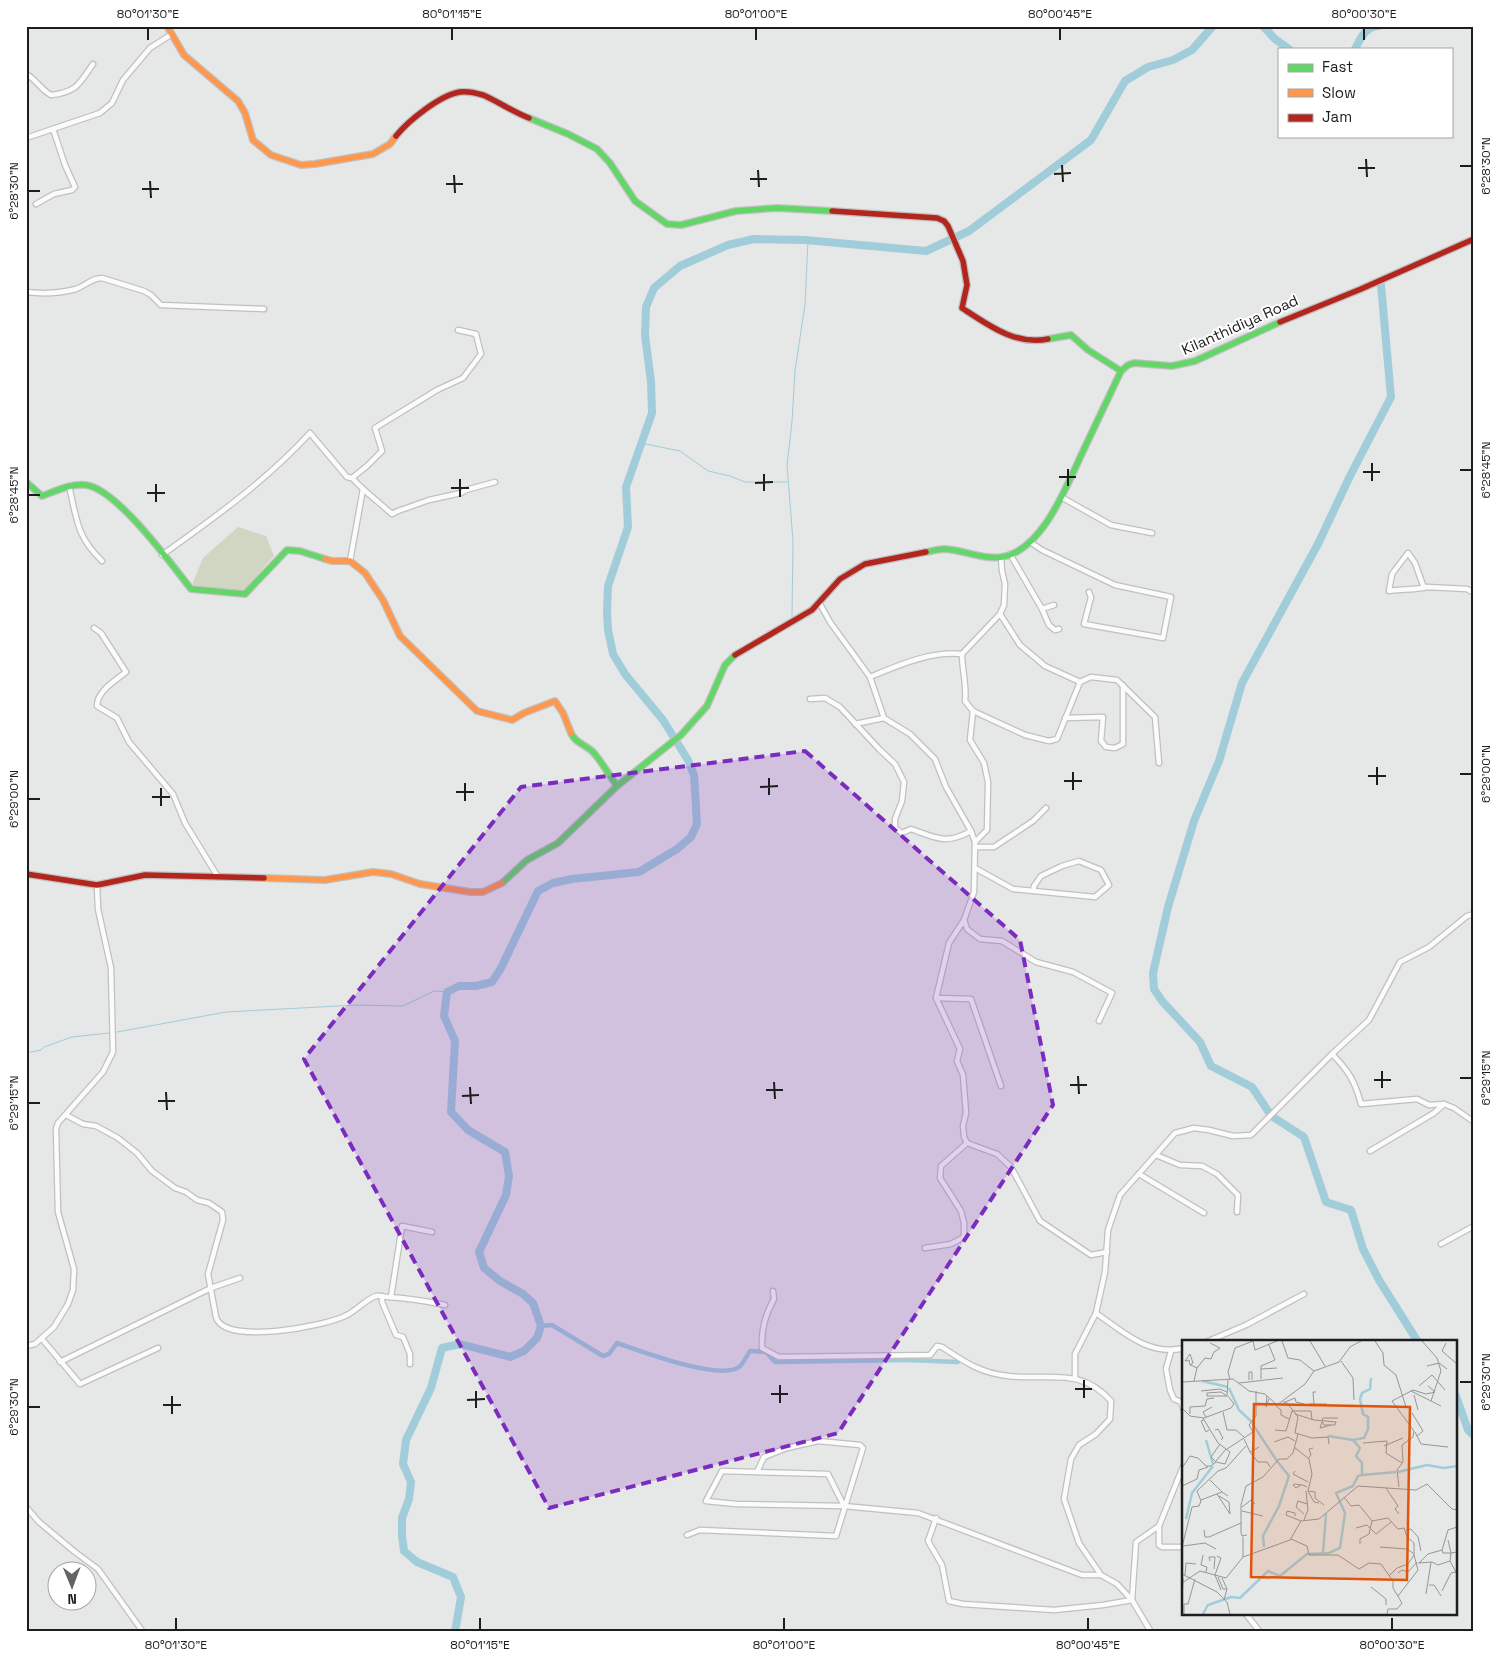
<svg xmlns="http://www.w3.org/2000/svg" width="1500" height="1658" font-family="'Space Grotesk',sans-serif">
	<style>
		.green { fill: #d1d6c3 }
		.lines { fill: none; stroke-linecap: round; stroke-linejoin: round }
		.stream { stroke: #a1ccda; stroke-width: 1 }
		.canal { stroke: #a1ccda; stroke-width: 4.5 }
		.river { stroke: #a1ccda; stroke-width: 8 }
		.street-casing { stroke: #c0c0c0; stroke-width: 7 }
		.fast-casing { stroke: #c0c0c0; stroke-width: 8 }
		.slow-casing { stroke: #c0c0c0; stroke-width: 8 }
		.jam-casing { stroke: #c0c0c0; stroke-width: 8 }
		.street { stroke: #fbfbfb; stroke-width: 4.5 }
		.fast { stroke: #63d668; stroke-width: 5.5 }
		.slow { stroke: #ff974d; stroke-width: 5.5 }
		.jam { stroke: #b3261e; stroke-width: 5.5 }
		.marked { fill: #7b2cbf; fill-opacity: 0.2; stroke: #7b2cbf; stroke-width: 4; stroke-dasharray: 10 6; stroke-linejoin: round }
		.ticks { fill: none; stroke: #1d1d1e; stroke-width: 2 }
		.labels { text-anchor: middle; stroke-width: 4; stroke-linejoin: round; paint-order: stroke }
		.street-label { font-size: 15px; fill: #1d1d1e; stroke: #fff }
		.inset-river { fill: none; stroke: #a1ccda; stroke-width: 2.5 }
		.inset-road { fill: none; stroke: #969697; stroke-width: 1 }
		.view { fill: #de560d; fill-opacity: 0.15; stroke: #de560d; stroke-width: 2.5 }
		.inset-edge { fill: none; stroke: #1d1d1e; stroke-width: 2.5 }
		.neatline { fill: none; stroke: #1d1d1e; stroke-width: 2 }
		.ticks-label { font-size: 12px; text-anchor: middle; fill: #1d1d1e }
	</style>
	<rect width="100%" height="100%" fill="#e6e7e7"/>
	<polygon class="green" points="238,527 266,536 274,556 244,590 192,585 203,558"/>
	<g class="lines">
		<g class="stream">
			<polyline points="641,443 680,451 708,471 730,476 745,482 787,482"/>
			<polyline points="792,616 793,541 787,465 792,422 795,370 805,305 808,240"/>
			<polyline points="117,1032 226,1012 357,1005 403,1006 434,991 447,992"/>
			<polyline points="26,1053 41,1050 44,1047 72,1037 109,1033"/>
		</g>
		<path class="canal" d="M541,1326L552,1325L603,1356L609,1354L617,1343C640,1351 719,1381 739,1367C744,1363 747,1355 750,1351L766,1352L775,1362L909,1360L958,1362"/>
		<g class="river">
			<polyline points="1263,26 1275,39 1289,49"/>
			<path d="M1355,49C1361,38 1365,27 1378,26"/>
			<polyline points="1270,1114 1252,1087 1211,1066 1200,1042 1162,1001 1154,989 1153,973 1168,907 1194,821 1219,761 1242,683 1318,544 1350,476 1391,397 1381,285"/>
			<polyline points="1273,1117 1304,1137 1326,1202 1351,1210 1363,1249 1379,1280 1418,1342"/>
			<polyline points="1456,1396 1468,1430 1474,1436"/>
			<polyline points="455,1632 461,1597 453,1577 417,1562 404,1551 402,1536 402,1518 409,1499 411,1482 403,1464 406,1440 431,1388 442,1348 460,1344 510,1357 524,1351 537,1338 541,1326 533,1303 523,1294 500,1281 484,1268 479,1252 506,1195 509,1176 505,1152 468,1130 451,1112 455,1041 444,1016 447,992 459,986 476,986 492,982 501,968 538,891 553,883 572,879 639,872 677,849 691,837 697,824 694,775 688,760 663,720 625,674 613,654 608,630 607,611 608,586 628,527 626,487 652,413 651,382 645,335 646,307 654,288 680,266 728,245 754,239 805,240 926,251 969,231 1091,140 1125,81 1148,67 1173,60 1192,50 1213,26"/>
		</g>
		<g class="street-casing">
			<g id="street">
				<path d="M26,74C36,79 41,90 51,95C77,92 79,84 93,64"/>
				<polyline points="26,138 100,113 112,103 123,80 150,48 172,34"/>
				<polyline points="36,204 54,194 72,190 75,187 65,165 53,129"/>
				<path d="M26,292C42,294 61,293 76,289C85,286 91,278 102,278L144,291L151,295L161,305L264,309"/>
				<path d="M69,486C77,519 76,536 102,561"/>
				<polyline points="363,489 392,514 398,511 429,500 461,493 466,490 495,482"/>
				<polyline points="1061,497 1111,525 1152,533"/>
				<polyline points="1030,542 1042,550 1115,585 1171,597 1163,638 1084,624 1091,597 1089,592"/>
				<polyline points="1010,554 1042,609 1049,625 1055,630 1059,629"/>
				<path d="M162,555C214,518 266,481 310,433L347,477L352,478"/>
				<polyline points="350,561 363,489 352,478 367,466 382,451 375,428 437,390 463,378 481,354 476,334 458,330"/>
				<path d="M1424,588L1415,563L1408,553L1392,574L1389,591C1402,589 1415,590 1427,587L1467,589L1474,593"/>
				<polyline points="820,604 830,622 870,677 884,718"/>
				<polyline points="1042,609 1054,605"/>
				<path d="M1000,614L1020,645L1045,666L1080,682L1057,739L1049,741L1025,735L973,711L965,701C967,686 962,670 962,654L1000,614L1004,605L1005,584L1002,571L1001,557"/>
				<path d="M94,628L101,633L126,672C115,681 97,691 97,706L117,718L129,742L173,794L185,823L218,877"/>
				<path d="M870,677C899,665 930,651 962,654"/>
				<polyline points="1080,682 1091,677 1117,680 1155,717 1159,763"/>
				<path d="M810,699L825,698L840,707L880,750L895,764L904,782L902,801L895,819V828L902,833L911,829C936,838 946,845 971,831L975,842L974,892L964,920L949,943L936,998L960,1049L957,1061L963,1075L966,1113L963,1126L964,1137L967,1143L997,1154L1011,1167L1040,1221L1091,1255L1107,1252"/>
				<polyline points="973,711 970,740 984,763 988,782 987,830 975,842"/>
				<polyline points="1065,718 1103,717 1101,741 1106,747 1115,748 1123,744 1123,685"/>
				<polyline points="855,724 884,718 910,734 935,759 946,787 971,831"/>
				<polyline points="975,847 994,847 1033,821 1046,808"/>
				<polyline points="975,868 1013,889 1095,897 1109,885 1101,870 1079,861 1062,866 1041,876 1034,886 1033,891"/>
				<polyline points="964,920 967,929 980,939 1002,941 1036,962 1073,972 1112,993 1099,1021"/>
				<polyline points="936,998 971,999 1001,1086"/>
				<path d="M1332,1054C1348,1070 1355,1081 1361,1104L1417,1099L1429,1105L1444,1104L1454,1108L1474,1122"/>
				<path d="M66,1115L83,1124L96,1126L118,1138L137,1153L152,1171L175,1188L186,1192L197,1200L209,1203L222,1212L223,1220L208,1274L216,1317C224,1346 327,1326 347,1315C357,1310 366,1299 376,1296C379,1295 384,1297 388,1297C407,1298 426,1301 445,1305"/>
				<polyline points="1370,1151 1434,1113 1444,1104"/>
				<polyline points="1156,1155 1180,1165 1202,1166 1217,1174 1238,1195 1237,1212"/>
				<polyline points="1139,1174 1204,1213"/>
				<polyline points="1441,1244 1474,1226"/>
				<polyline points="925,1248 951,1244 964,1237 964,1223 961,1211 940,1178 941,1166 967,1143"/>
				<path d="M773,1291L774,1299C765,1315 761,1330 762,1348L779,1357L930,1355L937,1346L942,1347C965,1362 980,1373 1008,1376C1048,1381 1080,1366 1111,1401L1110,1419L1096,1434L1079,1445L1071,1459L1064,1499L1079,1543L1101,1575L1117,1584L1132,1600L1151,1632"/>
				<polyline points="382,1296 382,1302 396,1335 403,1337 410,1354 410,1364"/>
				<polyline points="391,1297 402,1226 432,1232"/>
				<path d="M1096,1313C1123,1332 1150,1357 1184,1348"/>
				<polyline points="42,1339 80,1384 158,1348"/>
				<polyline points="1206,1342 1246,1325 1304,1294"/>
				<polyline points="26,1346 35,1344 54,1327 68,1304 73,1290 74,1269 58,1212 56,1129 58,1123 103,1072 113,1052 111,968 98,909 97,885"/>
				<polyline points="1171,1351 1166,1369 1170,1390 1174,1399 1181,1402 1184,1411"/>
				<polyline points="60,1362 211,1288 240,1278"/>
				<polyline points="1075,1377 1075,1354 1096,1313 1105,1272 1108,1230 1120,1195 1175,1133 1194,1128 1209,1130 1233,1136 1251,1135 1332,1054 1369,1020 1400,962 1429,947 1467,916 1474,914"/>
				<polyline points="844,1506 828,1474 722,1471 706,1501 736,1504 844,1506 918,1513 1082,1575 1101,1575"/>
				<polyline points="26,1507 39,1522 75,1552 98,1569 143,1632"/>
				<polyline points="936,1518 928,1541 942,1565 949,1601 963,1604 1054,1610 1103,1605 1132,1600 1136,1542 1159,1526 1184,1464"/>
				<polyline points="1159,1526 1159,1545 1162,1547 1184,1547"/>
				<polyline points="687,1535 700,1530 836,1536 863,1448 860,1445 818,1441 787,1448 764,1457 757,1472"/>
				<polyline points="1246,1614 1260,1632"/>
			</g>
		</g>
		<g class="fast-casing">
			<g id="fast">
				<polyline points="529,118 568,134 597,149 610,163 635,201 667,224 681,225 736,211 777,208 832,211"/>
				<polyline points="1048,339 1071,335 1088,350 1121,371"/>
				<path d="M26,482L42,496C56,491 71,483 86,485C117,489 171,564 191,589L245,594L287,550L300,551L325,559"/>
				<path d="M926,552C932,551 939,549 945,549C964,550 982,560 1002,557C1044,550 1068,482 1085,447C1097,422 1109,396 1121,371L1128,365L1134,363L1172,366L1195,361L1280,322"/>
				<path d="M571,733C575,743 586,745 593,752C602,762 609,775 617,786"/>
				<polyline points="502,883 527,860 558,843 617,786 681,735 707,706 725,665 735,655"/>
			</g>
		</g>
		<g class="slow-casing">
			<g id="slow">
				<polyline points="167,26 184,55 238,101 245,113 253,140 271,155 301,165 315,164 373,154 390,144 396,136"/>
				<polyline points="325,559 332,561 350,561 365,573 383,600 400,636 477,711 512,720 524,713 555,701 563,713 571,733"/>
				<polyline points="264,878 325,880 373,872 391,874 420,884 470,892 483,892 502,883"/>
			</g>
		</g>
		<g class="jam-casing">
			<g id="jam">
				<path d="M396,136C408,121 440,95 460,92C467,91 476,93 483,95C499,102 513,112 529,118"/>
				<path d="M832,211L937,218L944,221L948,226L963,261L967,285L962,308C988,325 1016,346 1048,339"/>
				<polyline points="1280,322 1361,289 1474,239"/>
				<polyline points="735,655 812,610 840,579 865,564 926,552"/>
				<polyline points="26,874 97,885 145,875 264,878"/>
			</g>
		</g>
		<use href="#street" class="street"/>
		<use href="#fast" class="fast"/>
		<use href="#slow" class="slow"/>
		<use href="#jam" class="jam"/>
	</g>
	<path class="marked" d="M805,751L1020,940L1053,1105L838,1433L549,1508L304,1059L521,787Z"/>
	<path class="ticks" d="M148,28V40M452,28V40M756,28V40M1060,28V40M1364,28V40M1366,159L1367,177M1062,165L1063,182M1460,166H1472M1358,168H1375M758,170L759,187M1054,174L1071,173M454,175L455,193M750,179H767M150,181L151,198M446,184H463M142,189H159M28,191H40M1372,463V481M1068,469V486M1460,470H1472M1363,472H1380M764,474V491M1059,477H1076M460,479V497M755,483L773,482M156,484V502M451,488H469M147,493H165M28,495H40M1377,767V785M1073,772V790M1460,774H1472M1368,776H1386M769,778V795M1064,781H1082M465,783V801M760,787L778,786M161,788V806M456,792H474M152,797H170M28,799H40M1382,1071V1088M1078,1076L1079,1094M1460,1078H1472M1374,1080H1391M774,1082L775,1099M1070,1085H1087M470,1087L471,1104M766,1090H783M166,1092L167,1110M462,1096L479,1095M158,1101H175M28,1103H40M1084,1380V1398M1460,1382H1472M780,1385V1403M1075,1389H1092M476,1391V1408M771,1394H788M172,1396V1414M467,1400L485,1399M163,1405H181M28,1407H40M176,1618V1630M480,1618V1630M784,1618V1630M1088,1618V1630M1392,1618V1630"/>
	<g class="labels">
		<g class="street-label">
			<text transform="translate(1240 325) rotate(-24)" y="5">Kilanthidiya Road</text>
		</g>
	</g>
	<g transform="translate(1182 1340)">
		<rect width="275" height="275" fill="#e6e7e7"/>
		<path class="inset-river" d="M20,41L46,47M47,48L57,70L70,82M70,83L95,121M146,96L171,100M24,100L31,124M216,132L245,125L262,128L275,126M180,135L214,132M4,179L10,153L31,126M82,207L81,196L97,166L107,136L95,121M141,213L144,174M21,274L26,265L49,257L58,258L86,231L98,236L125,214L147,213L158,208L163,173L154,153L171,146L176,136L180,135V123L174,116L178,108L171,100L182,98L186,89V77L181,74L178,59L180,53L188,49L189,38"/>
		<path class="inset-road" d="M71,1L73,10L95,1M100,1L106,18L118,20L132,31M128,1L143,26M193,1L201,13L202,25L214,35L224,67M240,1L255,18L259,31L249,61M264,3L260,11L275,24M159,21L171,38L172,60M8,25L11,23L8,14L3,21L7,20L8,25H9L15,28L12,41M245,26L257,23L265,29M15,28L23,18L29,19L32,12L38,8L28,3M79,29L95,28M79,39V26L93,20L87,5M48,40L46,32L53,8L71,1M67,40V32H70V40M0,42L51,39L67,51L83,54L95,65L123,44L132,31L157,22L168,7L179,1M57,43L101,38M237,46L250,35L263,50M19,51L38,49L45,52M229,51L259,66M232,55L236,70M45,56H25V53L39,52L45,56L46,40M85,56L84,67L87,59M101,62L105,63L116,77L113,93L130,98L146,97L147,104M103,62L113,58L114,62L122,64M127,64H145M132,64L131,52H134M94,66L99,70V75L107,79M0,68L8,76L22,78L49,68L52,64L46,56M41,72L45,90H54L62,97M230,73L241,91L235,96M8,74V67L23,66L25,59L32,58M113,74L132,80L154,82L153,85H142L140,81M24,77L21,72L30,67M21,78L36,103L48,112L43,124L34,122M22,80L19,81L24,92L27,90M140,81L141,78H156M140,82L138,88L149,85M33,90L36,89L41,98L39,100M93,90L104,91L110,71H129L130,80M233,92L239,104L266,107M62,99L68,112L77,107M92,102L106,97L113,101M181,103L205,101L204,113L220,123M202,106L221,98M112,107L127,119L130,134L126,151L133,152V158L142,165M45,109L71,92L67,85L74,76V51M68,112L76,122H85L88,127M126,119L129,115L127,109L131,108M34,121L44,109M0,128L8,116L16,118L24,126H29L34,122L29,117L38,104M113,131L111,134L126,142M28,140L40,152M119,145L114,148L111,145L113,144L119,145H121L125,147M0,146L15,139L17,130L26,127M217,147L215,130L221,122L220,105L231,97L232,91L210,61L231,50L244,54L253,52L246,46M204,148L216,166L213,169L217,174M126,151L132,162L137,163M35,154L48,174L47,162L37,156M162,157L169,166L177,165L190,181L206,178L216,189L222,188L225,197L232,203V215M19,160L40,152L46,156M60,167L69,160L73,164M60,171L81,176M122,174L114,167L116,161L125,164M113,176V173L105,171L104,175L119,181M122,180L126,170L124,151M174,188L185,185L188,188M189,189L194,194L209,182M22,190L23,197H27L59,183M224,190L229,189L236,197L239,211M65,195L60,196L59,192V165L64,146L81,137L97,119H105L111,113L116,94M109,199L125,206L127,215H156L177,229L187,223L199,224L211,241V248L220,263L215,269H206L205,274M178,204V199L187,194L190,181M1,206L23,203L34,209M0,207L10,167L17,166L19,161L15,151L36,131L44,128L64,106M198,207L225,209L232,214M260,210L266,190L275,187M260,210L261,213H269L266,200M275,212L269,213L268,221L275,234M21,215L19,225L25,227L24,232M35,216L39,218L33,235L39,250M61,217V197M28,221L27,217H33L32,229M236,223L250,222L256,225L268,221M237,223L246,214L260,210M216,233L220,230L226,232L235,222M0,234L35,252L45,262L48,274M3,235L4,223L14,224M207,236L215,228L226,224L232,215L236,230L216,256M36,237L41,249H45M40,238L45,249L42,260M0,243L18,231L44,238L61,217L108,200L119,181L137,179L176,146L234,150L245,144L270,169L275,170M247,245H252L259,256M189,247L204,259V265M260,251L269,233L274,232M244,254L249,222M0,262L1,238M2,274V264H6L13,239"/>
		<path class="view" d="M72,64L228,67L225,240L69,237Z"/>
		<rect width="275" height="275" class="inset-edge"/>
	</g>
	<rect width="1500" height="1658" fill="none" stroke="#ffffff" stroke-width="55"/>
	<rect x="1278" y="48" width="175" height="90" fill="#ffffff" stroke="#a5a5a5"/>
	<rect x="1288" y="64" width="25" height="8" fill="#63d668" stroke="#a5a5a5"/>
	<text x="1322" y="72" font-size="15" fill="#1d1d1e">Fast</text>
	<rect x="1288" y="89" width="25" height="8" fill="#ff974d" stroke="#a5a5a5"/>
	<text x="1322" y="98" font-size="15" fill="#1d1d1e">Slow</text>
	<rect x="1288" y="114" width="25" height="8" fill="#b3261e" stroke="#a5a5a5"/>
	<text x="1322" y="122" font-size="15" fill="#1d1d1e">Jam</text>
	<g transform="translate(72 1586) rotate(179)"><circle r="24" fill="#ffffff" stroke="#a5a5a5"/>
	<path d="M0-4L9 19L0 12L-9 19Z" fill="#636464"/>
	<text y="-8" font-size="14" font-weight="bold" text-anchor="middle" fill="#1d1d1e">N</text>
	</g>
	<rect x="28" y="28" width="1444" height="1602" class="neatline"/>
	<g class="ticks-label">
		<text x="148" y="18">80°01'30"E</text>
		<text x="452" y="18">80°01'15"E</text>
		<text x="756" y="18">80°01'00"E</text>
		<text x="1060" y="18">80°00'45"E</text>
		<text x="1364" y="18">80°00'30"E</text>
		<text transform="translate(1486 166) rotate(-90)" y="4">6°28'30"N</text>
		<text transform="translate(14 191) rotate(-90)" y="4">6°28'30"N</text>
		<text transform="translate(1486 470) rotate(-90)" y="4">6°28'45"N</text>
		<text transform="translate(14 495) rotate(-90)" y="4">6°28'45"N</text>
		<text transform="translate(1486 774) rotate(-90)" y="4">6°29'00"N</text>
		<text transform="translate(14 799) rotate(-90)" y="4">6°29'00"N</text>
		<text transform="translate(1486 1078) rotate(-90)" y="4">6°29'15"N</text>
		<text transform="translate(14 1103) rotate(-90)" y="4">6°29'15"N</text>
		<text transform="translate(1486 1382) rotate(-90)" y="4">6°29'30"N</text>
		<text transform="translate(14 1407) rotate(-90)" y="4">6°29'30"N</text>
		<text x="176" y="1649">80°01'30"E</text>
		<text x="480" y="1649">80°01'15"E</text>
		<text x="784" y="1649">80°01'00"E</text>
		<text x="1088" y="1649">80°00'45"E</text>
		<text x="1392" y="1649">80°00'30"E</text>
	</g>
</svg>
